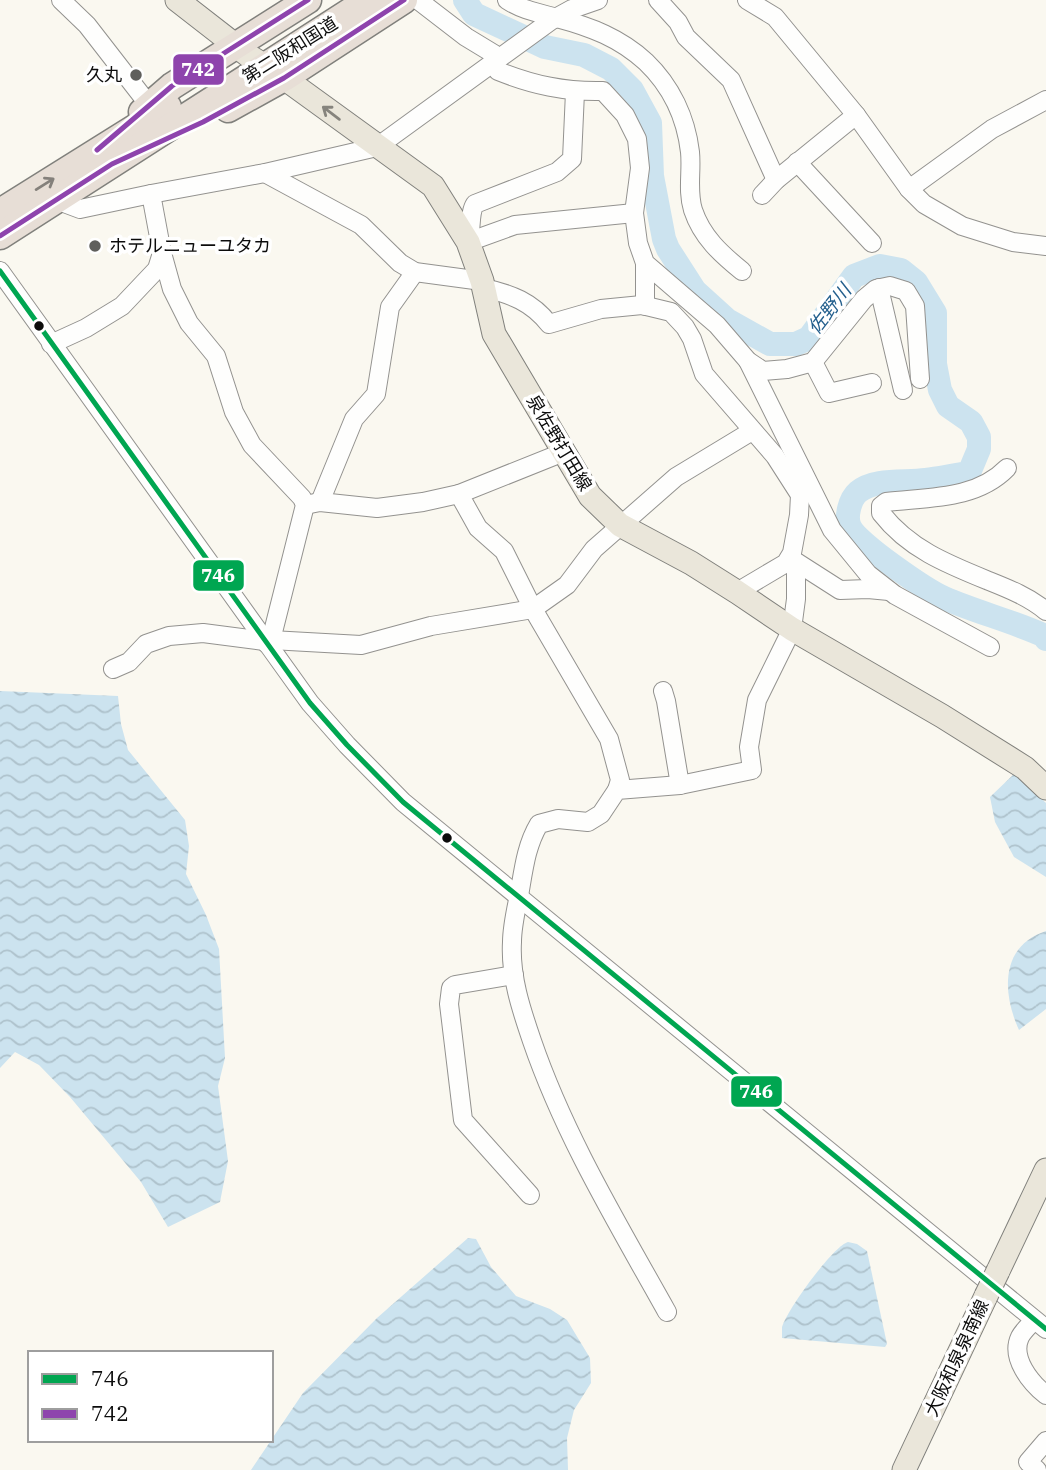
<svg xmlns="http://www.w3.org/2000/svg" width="1046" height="1470" font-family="'IBM Plex Serif','Noto Sans JP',serif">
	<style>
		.water { fill: url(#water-waves) }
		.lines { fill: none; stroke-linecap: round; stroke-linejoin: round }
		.river { stroke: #cce3ef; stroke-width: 24 }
		.minor-casing { stroke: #93928f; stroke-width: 20 }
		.major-casing { stroke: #80807c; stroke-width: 25 }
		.highway-casing { stroke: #80807c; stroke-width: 29 }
		.minor { stroke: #fefefd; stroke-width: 18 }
		.major { stroke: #eae6da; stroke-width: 23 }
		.highway { stroke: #e7ded6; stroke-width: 26 }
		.major-bridge-casing { stroke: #80807c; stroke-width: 25; stroke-linecap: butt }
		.major-bridge { stroke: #eae6da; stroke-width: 23 }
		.bus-1-casing { stroke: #fff; stroke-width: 10 }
		.bus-2-casing { stroke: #fff; stroke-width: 10 }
		.bus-1 { stroke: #00a651; stroke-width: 5 }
		.bus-2 { stroke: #8e44ad; stroke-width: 5 }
		.oneway { stroke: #86847d }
		.oneway2 { stroke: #84807b }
		.poi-dot { fill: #5f5f5c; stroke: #fff; stroke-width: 2.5 }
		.bus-dot { fill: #0c0c0c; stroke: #fff; stroke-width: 2.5 }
		.labels { text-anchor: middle; stroke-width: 7; stroke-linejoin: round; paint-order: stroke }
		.street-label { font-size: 18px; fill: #0c0c0c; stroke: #fff }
		.poi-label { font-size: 18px; fill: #0c0c0c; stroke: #fff; text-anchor: end }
		.water-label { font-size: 19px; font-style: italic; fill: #25608e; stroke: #fff }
		.line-badge { stroke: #fff; stroke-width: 2.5 }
		.badge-label { font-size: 19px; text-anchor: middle; font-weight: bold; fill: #fff }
	</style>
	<defs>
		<pattern id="water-waves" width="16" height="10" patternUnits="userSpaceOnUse" patternTransform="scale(1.75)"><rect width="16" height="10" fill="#cce3ef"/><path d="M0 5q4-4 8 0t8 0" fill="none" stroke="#aec2cc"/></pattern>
	</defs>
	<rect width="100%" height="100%" fill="#faf8f0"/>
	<g class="water">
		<polygon points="0,691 118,696 121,724 128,750 185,820 189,846 186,874 206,915 219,949 225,1058 218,1086 228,1161 220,1202 168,1227 141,1182 70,1097 39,1065 15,1052 0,1068"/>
		<polygon points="1014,774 1046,803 1046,877 1014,857 995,822 990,797"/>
		<path d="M1046,931V1009L1019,1030C1002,993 1000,946 1046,931Z"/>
		<polygon points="468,1238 476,1239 491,1267 516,1296 550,1309 567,1320 590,1358 591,1383 574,1410 567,1438 568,1470 251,1470 303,1393 377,1318"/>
		<path d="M848,1242L857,1244L867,1251L887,1344L885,1347L782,1338C782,1336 782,1328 782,1327C787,1310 833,1246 848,1242Z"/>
	</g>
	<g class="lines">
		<path class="river" d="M465,0L474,14L545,47L584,55L611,69L632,90L650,123L652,176L664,239L668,249L695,291L727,320L770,344H796L809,338L854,276L880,266L901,270L916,282L935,313V364L940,390L948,406L971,422L979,437V449L969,473C955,475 940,478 926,480C905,483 875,478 858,492C850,499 845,517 850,527C857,543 926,590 944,598C976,612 1012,621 1045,636L1046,639"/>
		<g class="minor-casing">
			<g id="minor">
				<polyline points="61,0 87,25 149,105"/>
				<path d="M418,0L466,37L494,54L498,71C533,85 565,92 603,91L625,115L637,139L640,168L634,213L638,243L645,263L717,325L748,361L763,371L787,369L813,362L864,299L876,289L890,286L906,291L915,306L920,379"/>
				<path d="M507,0C522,10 539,13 557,18C591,27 620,38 646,62C671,86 686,118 690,152C692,171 687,191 693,210C702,237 721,254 742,271"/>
				<polyline points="658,0 678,22 686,37 731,80 776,180"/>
				<polyline points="747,0 775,17 856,115 909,189 924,204 962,226 1013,242 1046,246"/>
				<polyline points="797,162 872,243"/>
				<polyline points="265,173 361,225 400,263 415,272 482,281"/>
				<polyline points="909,189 992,129 1046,100"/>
				<polyline points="762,195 776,180 856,115"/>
				<polyline points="56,200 80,209 151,194"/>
				<path d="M468,242C472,231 469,213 475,204L557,172L572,159L575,92"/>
				<polyline points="468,242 515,225 634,213"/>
				<polyline points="162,253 172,289 189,323 216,356 234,412 252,445 302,498 305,505 271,640"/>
				<polyline points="645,263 645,306"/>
				<polyline points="0,271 310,703 347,745 403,802 1046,1329"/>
				<path d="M484,288C511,294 532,302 549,324L601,309L642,305L671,312L685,327L692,339L704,374L775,456L800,495L799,515L792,553L786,563L737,592"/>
				<polyline points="879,288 903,390"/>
				<polyline points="51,344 86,328 122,306 157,269 162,253 151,194 265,173 377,147 552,20 572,9 598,0"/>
				<polyline points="748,361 832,530 868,574 895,595 990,647"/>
				<polyline points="813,362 829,393 872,383"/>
				<path d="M1007,468C976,500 928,497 886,502L881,506V513C909,549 947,564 989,581C1009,589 1029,597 1046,611"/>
				<polyline points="459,494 478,528 504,551 533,609 567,585 594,549 676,477 752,431"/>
				<polyline points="320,502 354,419 376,394 390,307 415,272"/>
				<polyline points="305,505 320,502 377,508 423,502 459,494 564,452"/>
				<polyline points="790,558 840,590 868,589 889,591"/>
				<polyline points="267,644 271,640 361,645 431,626 533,609 609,739 620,780 617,790"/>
				<polyline points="113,669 129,662 146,644 169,636 203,633 264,641"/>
				<polyline points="663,691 666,701 680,785"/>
				<polyline points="514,975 455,985 451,988 449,1004 463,1120 530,1195"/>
				<path d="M667,1312C618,1224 565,1137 532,1041C521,1009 510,976 512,942C512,925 517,906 520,890C524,866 527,844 539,824L558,819L588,822L601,814L617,790L680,785L752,770L749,747L757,700L792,629L796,599V562"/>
				<path d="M1034,1320C1030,1325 1023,1331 1020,1337C1010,1358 1031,1383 1046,1395"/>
				<polyline points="1037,1470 1028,1462 1046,1441"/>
			</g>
		</g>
		<g class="major-casing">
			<g id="major">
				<polyline points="177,0 249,56 284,78 433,186 468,242 482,281 494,334 590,496 620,525 691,563 737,592 792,629 942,716 1025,768 1046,788"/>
				<polyline points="998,1271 1046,1170"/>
				<polyline points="904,1470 986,1296"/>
			</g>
		</g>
		<g class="highway-casing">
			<g id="highway">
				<polyline points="228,109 284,78 404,0"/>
				<polyline points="142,112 172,86 308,0"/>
				<polyline points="0,212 168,107"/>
				<polyline points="0,236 368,0"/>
			</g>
		</g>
		<use href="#minor" class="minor"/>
		<use href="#major" class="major"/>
		<use href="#highway" class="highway"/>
		<g class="major-bridge-casing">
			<polyline id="major-bridge" points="986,1296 998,1271"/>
		</g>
		<use href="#major-bridge" class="major-bridge"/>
		<g class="bus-1-casing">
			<polyline id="bus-1" points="0,271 310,703 347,745 403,802 1046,1329"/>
		</g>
		<g class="bus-2-casing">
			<g id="bus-2">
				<polyline points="97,150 172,86 308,0"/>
				<polyline points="0,236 112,164 203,122 284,78 404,0"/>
			</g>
		</g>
		<use href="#bus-1" class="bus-1"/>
		<use href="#bus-2" class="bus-2"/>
	</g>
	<defs><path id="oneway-shaft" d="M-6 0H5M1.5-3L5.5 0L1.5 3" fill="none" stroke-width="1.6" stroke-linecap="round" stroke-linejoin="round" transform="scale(1.75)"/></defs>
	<use class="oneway" href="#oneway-shaft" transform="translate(331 113) rotate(-143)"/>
	<use class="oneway2" href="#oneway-shaft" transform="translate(45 184) rotate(-32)"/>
	<g class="poi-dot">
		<circle cx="136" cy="75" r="7"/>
		<circle cx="95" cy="246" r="7"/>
	</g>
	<g class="bus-dot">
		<circle cx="39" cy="326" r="6"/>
		<circle cx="447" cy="838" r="6"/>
	</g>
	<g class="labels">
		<g class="street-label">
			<text transform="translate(290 50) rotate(-32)" y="6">第二阪和国道</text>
			<text transform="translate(559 443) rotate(59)" y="6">泉佐野打田線</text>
			<text transform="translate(957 1358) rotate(-65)" y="6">大阪和泉泉南線</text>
		</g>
		<g class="poi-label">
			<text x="122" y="81">久丸</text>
			<text x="109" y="252" text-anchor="start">ホテルニューユタカ</text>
		</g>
		<g class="water-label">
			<text transform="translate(829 309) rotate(-52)" y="7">佐野川</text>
		</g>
	</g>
	<g class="line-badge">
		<rect x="172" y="53" width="53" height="33" rx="7" fill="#8e44ad"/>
		<rect x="192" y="559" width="53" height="33" rx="7" fill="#00a651"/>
		<rect x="730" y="1075" width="53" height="33" rx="7" fill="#00a651"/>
	</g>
	<g class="badge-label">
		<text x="198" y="76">742</text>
		<text x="218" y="582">746</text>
		<text x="756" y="1098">746</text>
	</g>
	<rect x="28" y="1351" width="245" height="91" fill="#ffffff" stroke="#9e9e9e" stroke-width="2"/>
	<rect x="42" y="1374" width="35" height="10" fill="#00a651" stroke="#9e9e9e" stroke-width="2"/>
	<text x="91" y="1386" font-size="21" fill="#0c0c0c">746</text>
	<rect x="42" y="1409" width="35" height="10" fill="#8e44ad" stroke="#9e9e9e" stroke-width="2"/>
	<text x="91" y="1421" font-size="21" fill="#0c0c0c">742</text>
</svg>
